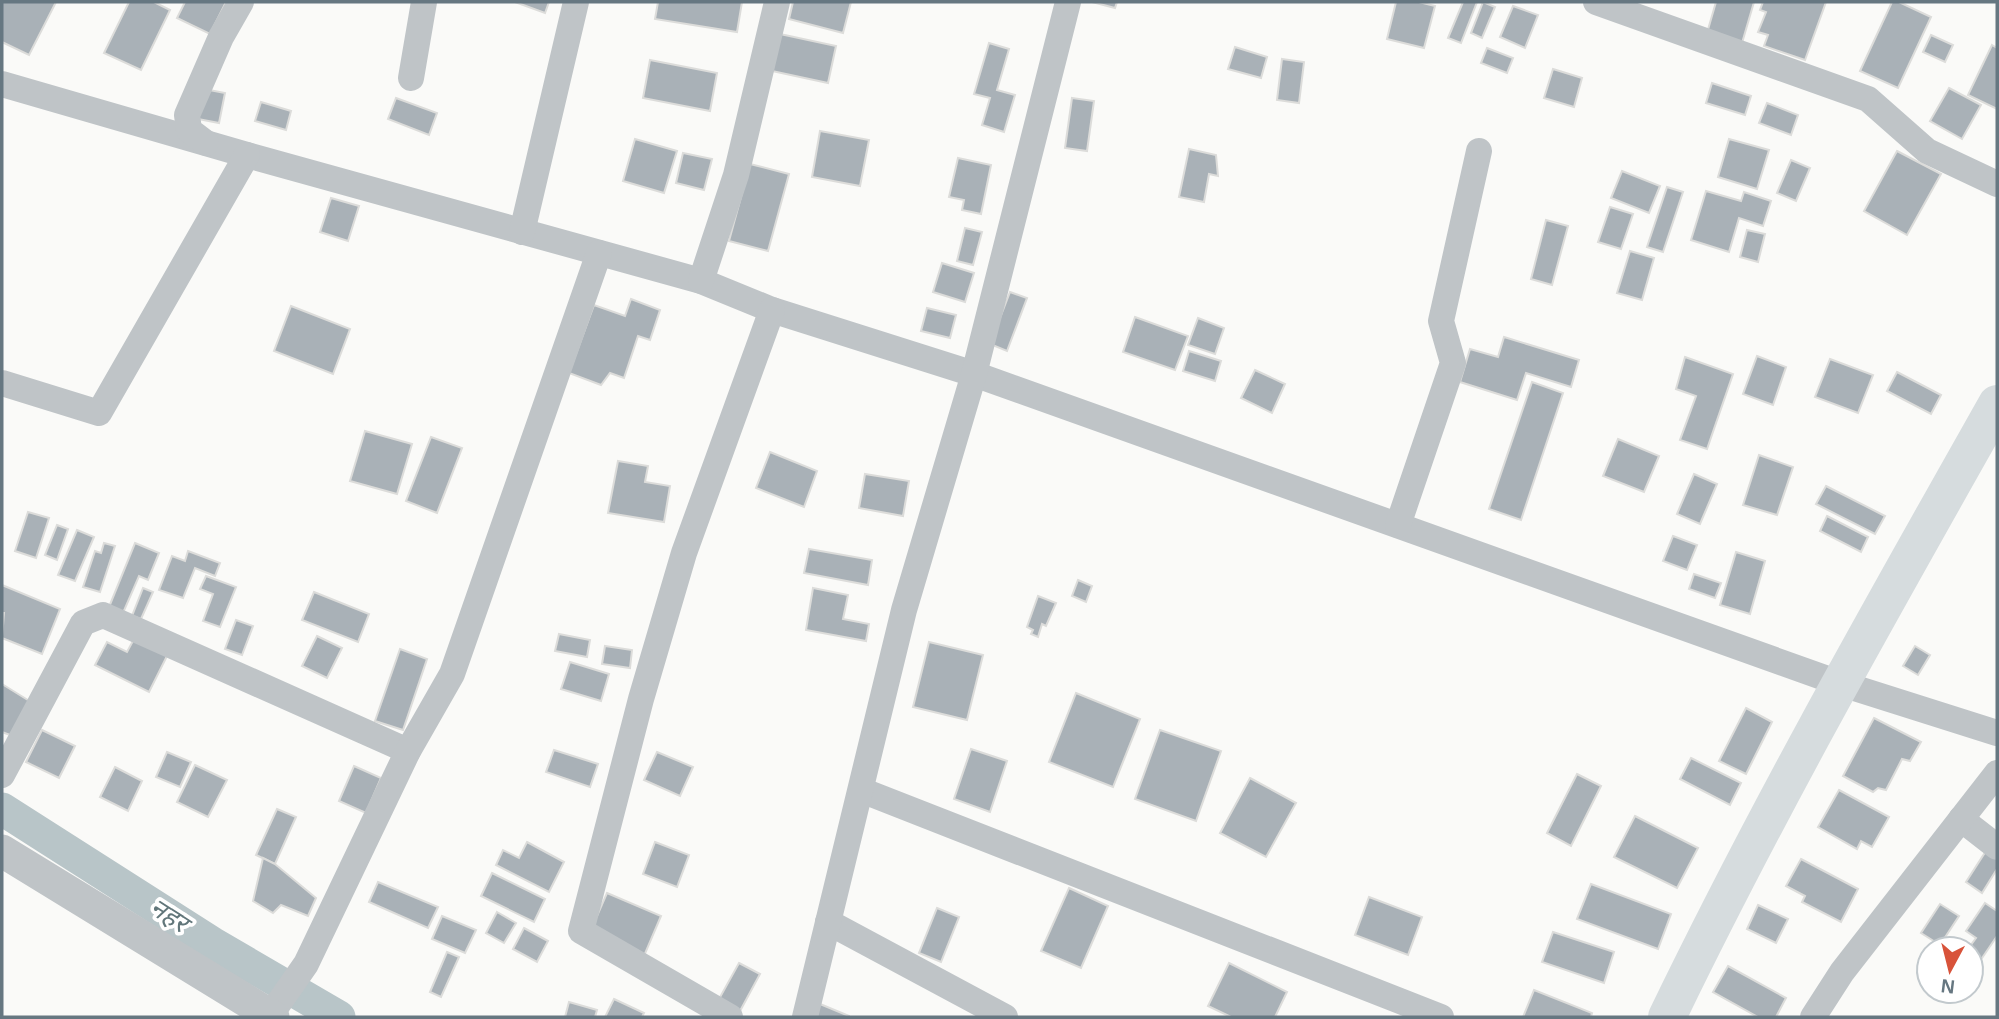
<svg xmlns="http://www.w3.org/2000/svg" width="1999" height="1019" font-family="Helvetica,'Noto Sans Devanagari',sans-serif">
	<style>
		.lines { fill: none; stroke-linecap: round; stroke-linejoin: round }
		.canal { stroke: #b8c5c8; stroke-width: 33 }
		.building { fill: #a9b1b7; stroke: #dcdcda; stroke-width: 2 }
		.minor { stroke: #bfc4c7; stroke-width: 26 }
		.tertiary { stroke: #bfc4c7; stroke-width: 33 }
		.primary { stroke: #d6dcde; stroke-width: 38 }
		.labels { text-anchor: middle; stroke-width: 7; stroke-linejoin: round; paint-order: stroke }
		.water-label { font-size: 26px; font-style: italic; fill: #61767a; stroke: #fff }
	</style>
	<rect width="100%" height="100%" fill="#fafaf8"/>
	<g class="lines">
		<polyline class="canal" points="2,809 212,943 339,1017"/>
	</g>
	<g class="building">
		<polygon points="2,2 56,2 29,55 2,42"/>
		<polygon points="129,2 154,2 170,10 141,70 104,53"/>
		<polygon points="185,2 226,2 210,34 177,18"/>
		<polygon points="515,2 549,2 545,13"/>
		<polygon points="658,2 742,2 737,32 655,19"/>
		<polygon points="793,2 851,2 843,33 789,19"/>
		<polygon points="1092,2 1117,2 1115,8"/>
		<polygon points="1396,2 1419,2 1435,6 1424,48 1387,39"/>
		<polygon points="1463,2 1477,2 1461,43 1448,38"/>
		<polygon points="1483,2 1495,7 1482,38 1471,33"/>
		<polygon points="1716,2 1754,2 1742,43 1707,33"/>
		<polygon points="1763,2 1826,2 1805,60 1764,46 1768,35 1758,32 1766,12 1760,10"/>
		<polygon points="1892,2 1899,2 1931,17 1898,88 1860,71"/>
		<polygon points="1513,6 1538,15 1525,48 1500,37"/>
		<polygon points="780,34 836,46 828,83 772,71"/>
		<polygon points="1931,35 1953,45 1945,62 1923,52"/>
		<polygon points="989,43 1009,49 997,90 1015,95 1004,132 982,125 990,98 974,94"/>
		<polygon points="1992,45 1997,48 1997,109 1968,95"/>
		<polygon points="1235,47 1267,57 1261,78 1228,69"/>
		<polygon points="1487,48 1513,58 1507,73 1481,63"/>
		<polygon points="1282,59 1304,62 1299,103 1277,100"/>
		<polygon points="650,60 717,73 710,111 643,98"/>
		<polygon points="1553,69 1582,78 1574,107 1544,98"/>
		<polygon points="1712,83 1751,96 1745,115 1706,103"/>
		<polygon points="1949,88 1981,105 1962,139 1930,121"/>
		<polygon points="204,89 225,93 219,123 198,119"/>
		<polygon points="396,98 437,113 429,135 388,119"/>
		<polygon points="1072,98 1094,101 1087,151 1065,148"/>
		<polygon points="261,102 291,111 286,130 255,121"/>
		<polygon points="1767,103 1798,115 1791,135 1759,123"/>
		<polygon points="820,131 869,140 860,186 812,177"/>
		<polygon points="635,139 677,151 664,193 623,181"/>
		<polygon points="1729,139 1769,150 1757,189 1718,177"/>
		<polygon points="1189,149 1216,155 1218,176 1209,174 1204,202 1179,197"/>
		<polygon points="1897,151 1941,174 1907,235 1864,211"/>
		<polygon points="683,153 712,159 704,190 676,183"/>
		<polygon points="958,158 991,165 981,214 962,210 964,200 949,197"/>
		<polygon points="1791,160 1810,168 1796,201 1777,193"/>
		<polygon points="750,164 789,174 768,251 729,241"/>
		<polygon points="1622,171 1660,186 1649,213 1611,198"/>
		<polygon points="1667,187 1683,192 1663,252 1647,247"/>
		<polygon points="1706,191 1741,201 1744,192 1771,201 1763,226 1739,218 1729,252 1691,240"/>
		<polygon points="331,198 359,206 348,241 320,232"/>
		<polygon points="1610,207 1633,214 1621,249 1598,242"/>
		<polygon points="1546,220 1568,226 1552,285 1531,279"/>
		<polygon points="965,228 982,232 973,265 957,261"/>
		<polygon points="1747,230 1765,234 1758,262 1740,257"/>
		<polygon points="1630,251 1654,258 1642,300 1617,293"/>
		<polygon points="942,263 974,273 965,302 933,292"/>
		<polygon points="1010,292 1027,298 1007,351 990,344"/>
		<polygon points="631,299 660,310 650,340 638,336 624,378 610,373 601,385 569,373 594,305 625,316"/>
		<polygon points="291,306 350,329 333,374 274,351"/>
		<polygon points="927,308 956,315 950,338 921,331"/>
		<polygon points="1135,317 1188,336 1175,370 1123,352"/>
		<polygon points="1198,318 1224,328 1215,354 1188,345"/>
		<polygon points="1504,337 1579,360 1571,387 1526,373 1517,400 1460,382 1470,349 1498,357"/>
		<polygon points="1189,351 1221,361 1215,381 1183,371"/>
		<polygon points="1757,356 1786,367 1773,405 1743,394"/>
		<polygon points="1685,357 1733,374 1707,449 1680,440 1696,396 1676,389"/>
		<polygon points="1830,359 1873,375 1858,413 1815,397"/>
		<polygon points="1255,370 1285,384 1272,413 1241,398"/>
		<polygon points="1897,372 1941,395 1931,414 1887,391"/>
		<polygon points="1532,382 1563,393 1521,520 1489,509"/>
		<polygon points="365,431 412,444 397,494 350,481"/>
		<polygon points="431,437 462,448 437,513 406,501"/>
		<polygon points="1618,439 1659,456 1644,492 1603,476"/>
		<polygon points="770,452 817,471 804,507 756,488"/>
		<polygon points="1759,455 1793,467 1777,515 1743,505"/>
		<polygon points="618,461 648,466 645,482 670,486 664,522 608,513"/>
		<polygon points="865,474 909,481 903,516 859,508"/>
		<polygon points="1694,474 1717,484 1700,524 1677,514"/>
		<polygon points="1826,486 1885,516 1875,534 1816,504"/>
		<polygon points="28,512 49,518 36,558 15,551"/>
		<polygon points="1827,516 1868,537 1861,552 1820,531"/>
		<polygon points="57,525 68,529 57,560 45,555"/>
		<polygon points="77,530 94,537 75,581 58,575"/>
		<polygon points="1673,536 1697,545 1687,570 1663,561"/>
		<polygon points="104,543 115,546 100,592 83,587 95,551 101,553"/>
		<polygon points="135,543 159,553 148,580 139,576 123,613 109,607"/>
		<polygon points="809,549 872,560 868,585 804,573"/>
		<polygon points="188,551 220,563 215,576 195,568 183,598 159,590 172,556 185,561"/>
		<polygon points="1736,552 1765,561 1750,614 1720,605"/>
		<polygon points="1694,574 1721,583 1715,598 1689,589"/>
		<polygon points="206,576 236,587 220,627 203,621 213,594 200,589"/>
		<polygon points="1078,580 1092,586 1086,602 1072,596"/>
		<polygon points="2,585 60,609 42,654 2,638 4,613 2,613"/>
		<polygon points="143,588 153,592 141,619 132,616"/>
		<polygon points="813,588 848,595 843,619 869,624 866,641 806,630"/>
		<polygon points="314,592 369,614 358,642 302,620"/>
		<polygon points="1038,596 1056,603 1046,626 1042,624 1038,637 1031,634 1033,630 1027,627"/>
		<polygon points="236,620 253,626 242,655 225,649"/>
		<polygon points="559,634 590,640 587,657 555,651"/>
		<polygon points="317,636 342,648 327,678 302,666"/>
		<polygon points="134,639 167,656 149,692 95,665 107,642 127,652"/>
		<polygon points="929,642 983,655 967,720 913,707"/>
		<polygon points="605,646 632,650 630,668 602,664"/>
		<polygon points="1915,646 1930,655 1918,675 1903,666"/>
		<polygon points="400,649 427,659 403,730 375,721"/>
		<polygon points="570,662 609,674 601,701 561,689"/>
		<polygon points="2,684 31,702 10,735 2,732"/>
		<polygon points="1076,693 1140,719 1113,787 1049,762"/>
		<polygon points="1746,708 1772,722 1746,774 1719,761"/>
		<polygon points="1874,718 1921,742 1910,761 1902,759 1886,790 1878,788 1873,792 1843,776"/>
		<polygon points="42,730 75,746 59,778 26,762"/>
		<polygon points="1160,730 1221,751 1196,821 1135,799"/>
		<polygon points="971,749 1007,761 990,812 954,799"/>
		<polygon points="554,750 598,764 590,787 546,772"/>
		<polygon points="167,752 191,762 180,787 156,777"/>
		<polygon points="657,752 693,767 680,796 644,780"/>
		<polygon points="1691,758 1741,783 1730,805 1680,779"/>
		<polygon points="195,765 227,780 208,817 177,802"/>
		<polygon points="354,766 381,778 366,813 339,801"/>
		<polygon points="115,767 142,781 128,811 100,797"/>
		<polygon points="1577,774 1601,786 1571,846 1547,833"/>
		<polygon points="1250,778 1296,803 1266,857 1220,833"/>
		<polygon points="1839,790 1889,817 1872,847 1861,841 1857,849 1818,827"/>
		<polygon points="277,809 296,817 275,864 256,855"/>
		<polygon points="1635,816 1698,848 1677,888 1614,857"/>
		<polygon points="527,842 564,862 549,892 496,865 503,850 519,858"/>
		<polygon points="655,842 689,855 677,887 643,874"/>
		<polygon points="1986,851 1997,858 1997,869 1982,893 1966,882"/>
		<polygon points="263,858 275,864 316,898 308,916 281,905 273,913 253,901"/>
		<polygon points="1801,859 1858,889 1841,922 1802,902 1805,896 1786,886"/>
		<polygon points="492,873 545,899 534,922 481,896"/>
		<polygon points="378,882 438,907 428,928 369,902"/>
		<polygon points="1591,884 1671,914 1658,949 1577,919"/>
		<polygon points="1069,888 1108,906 1081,968 1041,951"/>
		<polygon points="607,893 661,916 644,956 590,932"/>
		<polygon points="1369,897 1422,917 1408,955 1355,935"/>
		<polygon points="1985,903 1997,911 1997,936 1978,964 1971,960 1971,949 1968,949 1976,938 1966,931"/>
		<polygon points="1940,904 1959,916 1940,945 1921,933"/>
		<polygon points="1758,905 1788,919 1776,943 1747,929"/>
		<polygon points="937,908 959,917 941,962 919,953"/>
		<polygon points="497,912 516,923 504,943 486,933"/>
		<polygon points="442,916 476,930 465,953 432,939"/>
		<polygon points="524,928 548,941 537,962 513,949"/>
		<polygon points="1553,932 1614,952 1604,983 1542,962"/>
		<polygon points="447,952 459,957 441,997 430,992"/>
		<polygon points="739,963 760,974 740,1011 719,999"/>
		<polygon points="1229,963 1287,992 1275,1017 1231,1017 1208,1006"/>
		<polygon points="1728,966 1786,998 1776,1017 1758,1017 1713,992"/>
		<polygon points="1534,990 1592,1013 1591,1017 1523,1017"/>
		<polygon points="614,999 644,1013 642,1017 605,1017"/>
		<polygon points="569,1002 597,1010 595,1017 565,1017"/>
		<polygon points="820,1004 849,1016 849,1017 814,1017"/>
	</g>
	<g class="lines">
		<g class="minor">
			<polyline points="1596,2 1868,99 1927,151 1997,184"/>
			<polyline points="411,78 424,2"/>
			<polyline points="2,84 247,155 701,281 772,310 974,374 1839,683 1997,733"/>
			<polyline points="206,143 189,130 187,115 221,37 241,2"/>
			<polyline points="522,232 576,2"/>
			<polyline points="701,281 736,175 777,2"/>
			<polyline points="2,383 99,413 247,155"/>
			<polyline points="1398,525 1453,363 1441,321 1479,151"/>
			<polyline points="2,775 83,623 103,615 408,751"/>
			<polyline points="861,790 1441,1017"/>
			<polyline points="1961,819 1997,847"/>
			<polyline points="828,922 1005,1017"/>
			<polyline points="269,1017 306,964 408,751 452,674 599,253"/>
			<polyline points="730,1017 581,931 641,699 684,553 772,310"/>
			<polyline points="805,1017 904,610 974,374 1068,2"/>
			<polyline points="1813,1017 1842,972 1997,773"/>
		</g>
		<polyline class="tertiary" points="2,851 273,1017"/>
		<path class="primary" d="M1667,1017C1768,808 1883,606 1997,404"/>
	</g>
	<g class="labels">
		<g class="water-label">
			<text transform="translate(169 915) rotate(33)" y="9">नहर</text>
		</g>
	</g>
	<rect width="1999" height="1019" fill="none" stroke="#667781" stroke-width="7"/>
	<g transform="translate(1950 970) rotate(187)"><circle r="33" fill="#ffffff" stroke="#c2c9cd" stroke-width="2"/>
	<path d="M0-5L12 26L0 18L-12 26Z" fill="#d8533a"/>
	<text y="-10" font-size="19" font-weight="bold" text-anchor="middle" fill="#667781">N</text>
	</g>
</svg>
